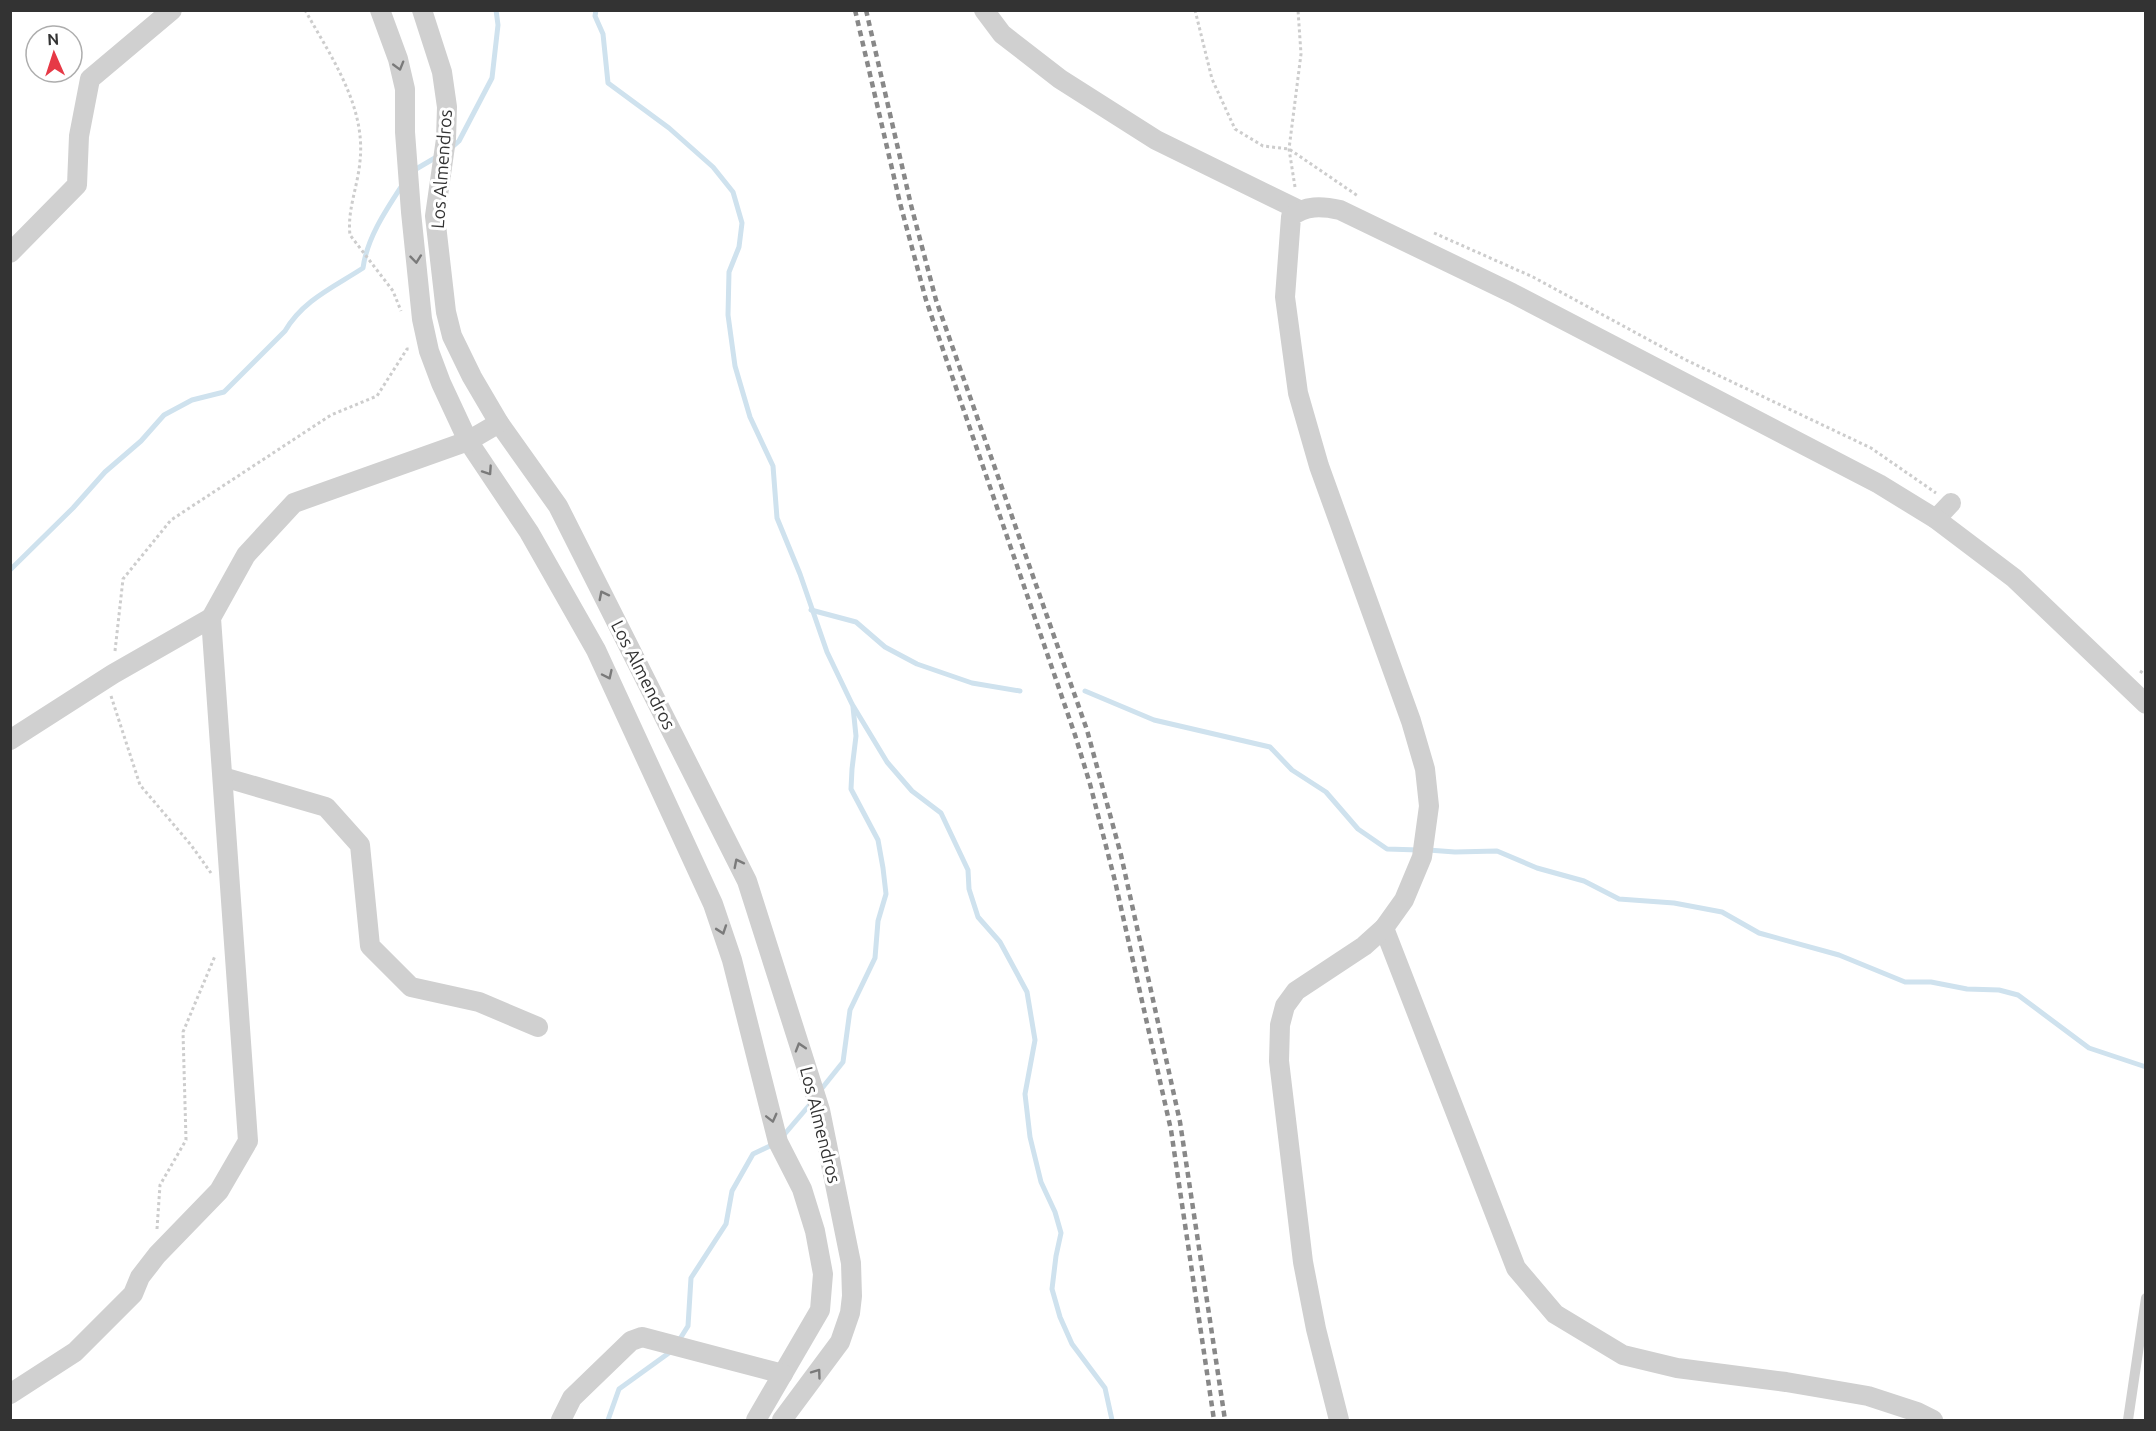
<svg xmlns="http://www.w3.org/2000/svg" width="2156" height="1431" font-family="Ubuntu,sans-serif">
	<style>
		.lines { fill: none; stroke-linecap: round; stroke-linejoin: round }
		.stream { stroke: #cfe2ee; stroke-width: 5 }
		.path { stroke: #cdcdcd; stroke-width: 3; stroke-dasharray: 3 3; stroke-linecap: butt }
		.lane { stroke: #d0d0d0; stroke-width: 10 }
		.street { stroke: #d0d0d0; stroke-width: 20 }
		.rail { stroke: #888; stroke-width: 4.5; stroke-dasharray: 6 4.5; stroke-linecap: butt }
		.oneway { stroke: #7a7a7a }
		.labels { text-anchor: middle; stroke-width: 6; stroke-linejoin: round; paint-order: stroke }
		.street-label { font-size: 18px; fill: #333; stroke: #fff }
	</style>
	<rect width="100%" height="100%" fill="#fff"/>
	<g class="lines">
		<g class="stream">
			<polyline points="596,10 595,16 603,34 608,83 669,128 713,167 733,192 742,223 739,247 729,272 728,315 735,366 750,417 773,466 777,518 800,574 827,652 852,704 887,762 912,791 941,813 968,870 969,889 978,917 1000,942 1027,992 1035,1040 1025,1094 1030,1137 1041,1182 1055,1212 1061,1233 1056,1256 1052,1289 1060,1317 1072,1344 1105,1388 1112,1420"/>
			<polyline points="450,149 459,141 492,78 498,25 496,10"/>
			<polyline points="411,172 440,155"/>
			<path d="M10,570L73,508L105,472L141,441L164,415L192,400L224,392L285,331C303,300 334,287 363,268C367,238 386,210 403,184"/>
			<polyline points="811,610 856,622 885,647 917,664 972,683 1020,691"/>
			<polyline points="1085,691 1154,720 1270,747 1292,770 1326,792 1358,829 1387,849 1419,850"/>
			<polyline points="1428,850 1455,852 1497,851 1537,868 1584,881 1619,899 1674,903 1722,912 1759,933 1839,955 1905,982 1931,982 1967,989 1999,990 2018,995 2089,1048 2146,1067"/>
			<polyline points="819,1092 843,1062 850,1010 875,958 878,921 886,894 883,868 878,840 851,789 852,769 856,736 853,707"/>
			<polyline points="783,1136 812,1102"/>
			<polyline points="678,1342 688,1326 691,1278 726,1224 732,1191 753,1154 774,1144"/>
			<polyline points="608,1420 619,1389 673,1350"/>
		</g>
		<g class="path">
			<path d="M305,10C331,57 366,106 360,161C358,186 347,210 350,235L393,291L401,311"/>
			<polyline points="1195,10 1212,79 1235,129 1263,146 1289,149 1358,196"/>
			<polyline points="1295,187 1289,149 1301,54 1298,10"/>
			<polyline points="1434,233 1533,277 1686,360 1871,448 1936,493"/>
			<polyline points="115,651 123,579 171,520 331,415 377,396 407,349 411,349"/>
			<polyline points="2140,671 2146,675"/>
			<polyline points="111,696 140,785 191,845 211,873"/>
			<polyline points="157,1229 160,1185 186,1140 183,1032 215,956"/>
		</g>
		<polyline class="lane" points="2128,1420 2146,1298"/>
		<g class="street">
			<polyline points="380,10 398,59 405,89 405,132 411,212 422,319 429,351 441,383 468,441 529,532 596,650 713,904 732,960 778,1142 802,1189 815,1231 823,1274 820,1310 756,1420"/>
			<polyline points="422,10 442,72 447,107 446,139 435,216 446,312 452,336 472,377 499,423 558,506 747,881 820,1110 851,1263 852,1296 850,1313 840,1342 782,1420"/>
			<polyline points="984,10 1002,34 1060,79 1156,140 1299,210"/>
			<polyline points="10,253 77,185 79,136 90,79 172,10"/>
			<polyline points="1936,519 1951,503"/>
			<polyline points="10,740 113,674 211,618"/>
			<polyline points="223,777 326,807 360,845 370,946 411,987 479,1002 538,1027"/>
			<polyline points="1384,928 1516,1268 1555,1314 1623,1355 1677,1368 1786,1382 1868,1396 1917,1412 1933,1420"/>
			<polyline points="10,1394 75,1352 133,1294 140,1277 157,1255 219,1191 248,1141 211,618 246,555 294,503 468,441 499,423"/>
			<polyline points="561,1420 572,1398 631,1341 642,1337 783,1374"/>
			<path d="M1339,1420L1316,1329L1303,1262L1279,1061L1280,1025L1285,1006L1296,991L1364,946L1384,928L1404,900L1422,857L1429,806L1425,769L1411,721L1319,466L1298,393L1285,297L1291,217C1305,205 1322,206 1340,210L1512,293L1879,484L1936,519L2014,578L2146,704"/>
		</g>
		<g class="rail">
			<polyline points="855,10 900,203 926,300 1075,735 1090,784 1115,881 1171,1130 1214,1420"/>
			<polyline points="866,10 911,205 936,300 1087,730 1121,855 1180,1122 1225,1420"/>
		</g>
	</g>
	<defs><path id="oneway-chevron" d="M-2-3.5L2.5 0L-2 3.5" fill="none" stroke-width="1.6" stroke-linecap="round" stroke-linejoin="round" transform="scale(1.5)"/></defs>
	<g class="oneway">
		<use href="#oneway-chevron" transform="translate(399 66) rotate(74)"/>
		<use href="#oneway-chevron" transform="translate(416 259) rotate(84)"/>
		<use href="#oneway-chevron" transform="translate(488 471) rotate(56)"/>
		<use href="#oneway-chevron" transform="translate(603 595) rotate(-117)"/>
		<use href="#oneway-chevron" transform="translate(608 675) rotate(65)"/>
		<use href="#oneway-chevron" transform="translate(738 863) rotate(-117)"/>
		<use href="#oneway-chevron" transform="translate(722 930) rotate(71)"/>
		<use href="#oneway-chevron" transform="translate(800 1047) rotate(-107)"/>
		<use href="#oneway-chevron" transform="translate(772 1118) rotate(76)"/>
		<use href="#oneway-chevron" transform="translate(817 1373) rotate(-54)"/>
	</g>
	<g class="labels">
		<g class="street-label">
			<text transform="translate(442 169) rotate(-86)" y="6">Los Almendros</text>
			<text transform="translate(643 675) rotate(63)" y="6">Los Almendros</text>
			<text transform="translate(820 1125) rotate(76)" y="6">Los Almendros</text>
		</g>
	</g>
	<rect width="2156" height="1431" fill="none" stroke="#333333" stroke-width="24"/>
	<g transform="translate(54 54) rotate(357)"><circle r="28" fill="#ffffff" stroke="#adadad" stroke-width="1.5"/>
	<path d="M0-4.5L10 22L0 15L-10 22Z" fill="#e63946"/>
	<text y="-9" font-size="16" font-weight="bold" text-anchor="middle" fill="#333333">N</text>
	</g>
</svg>
